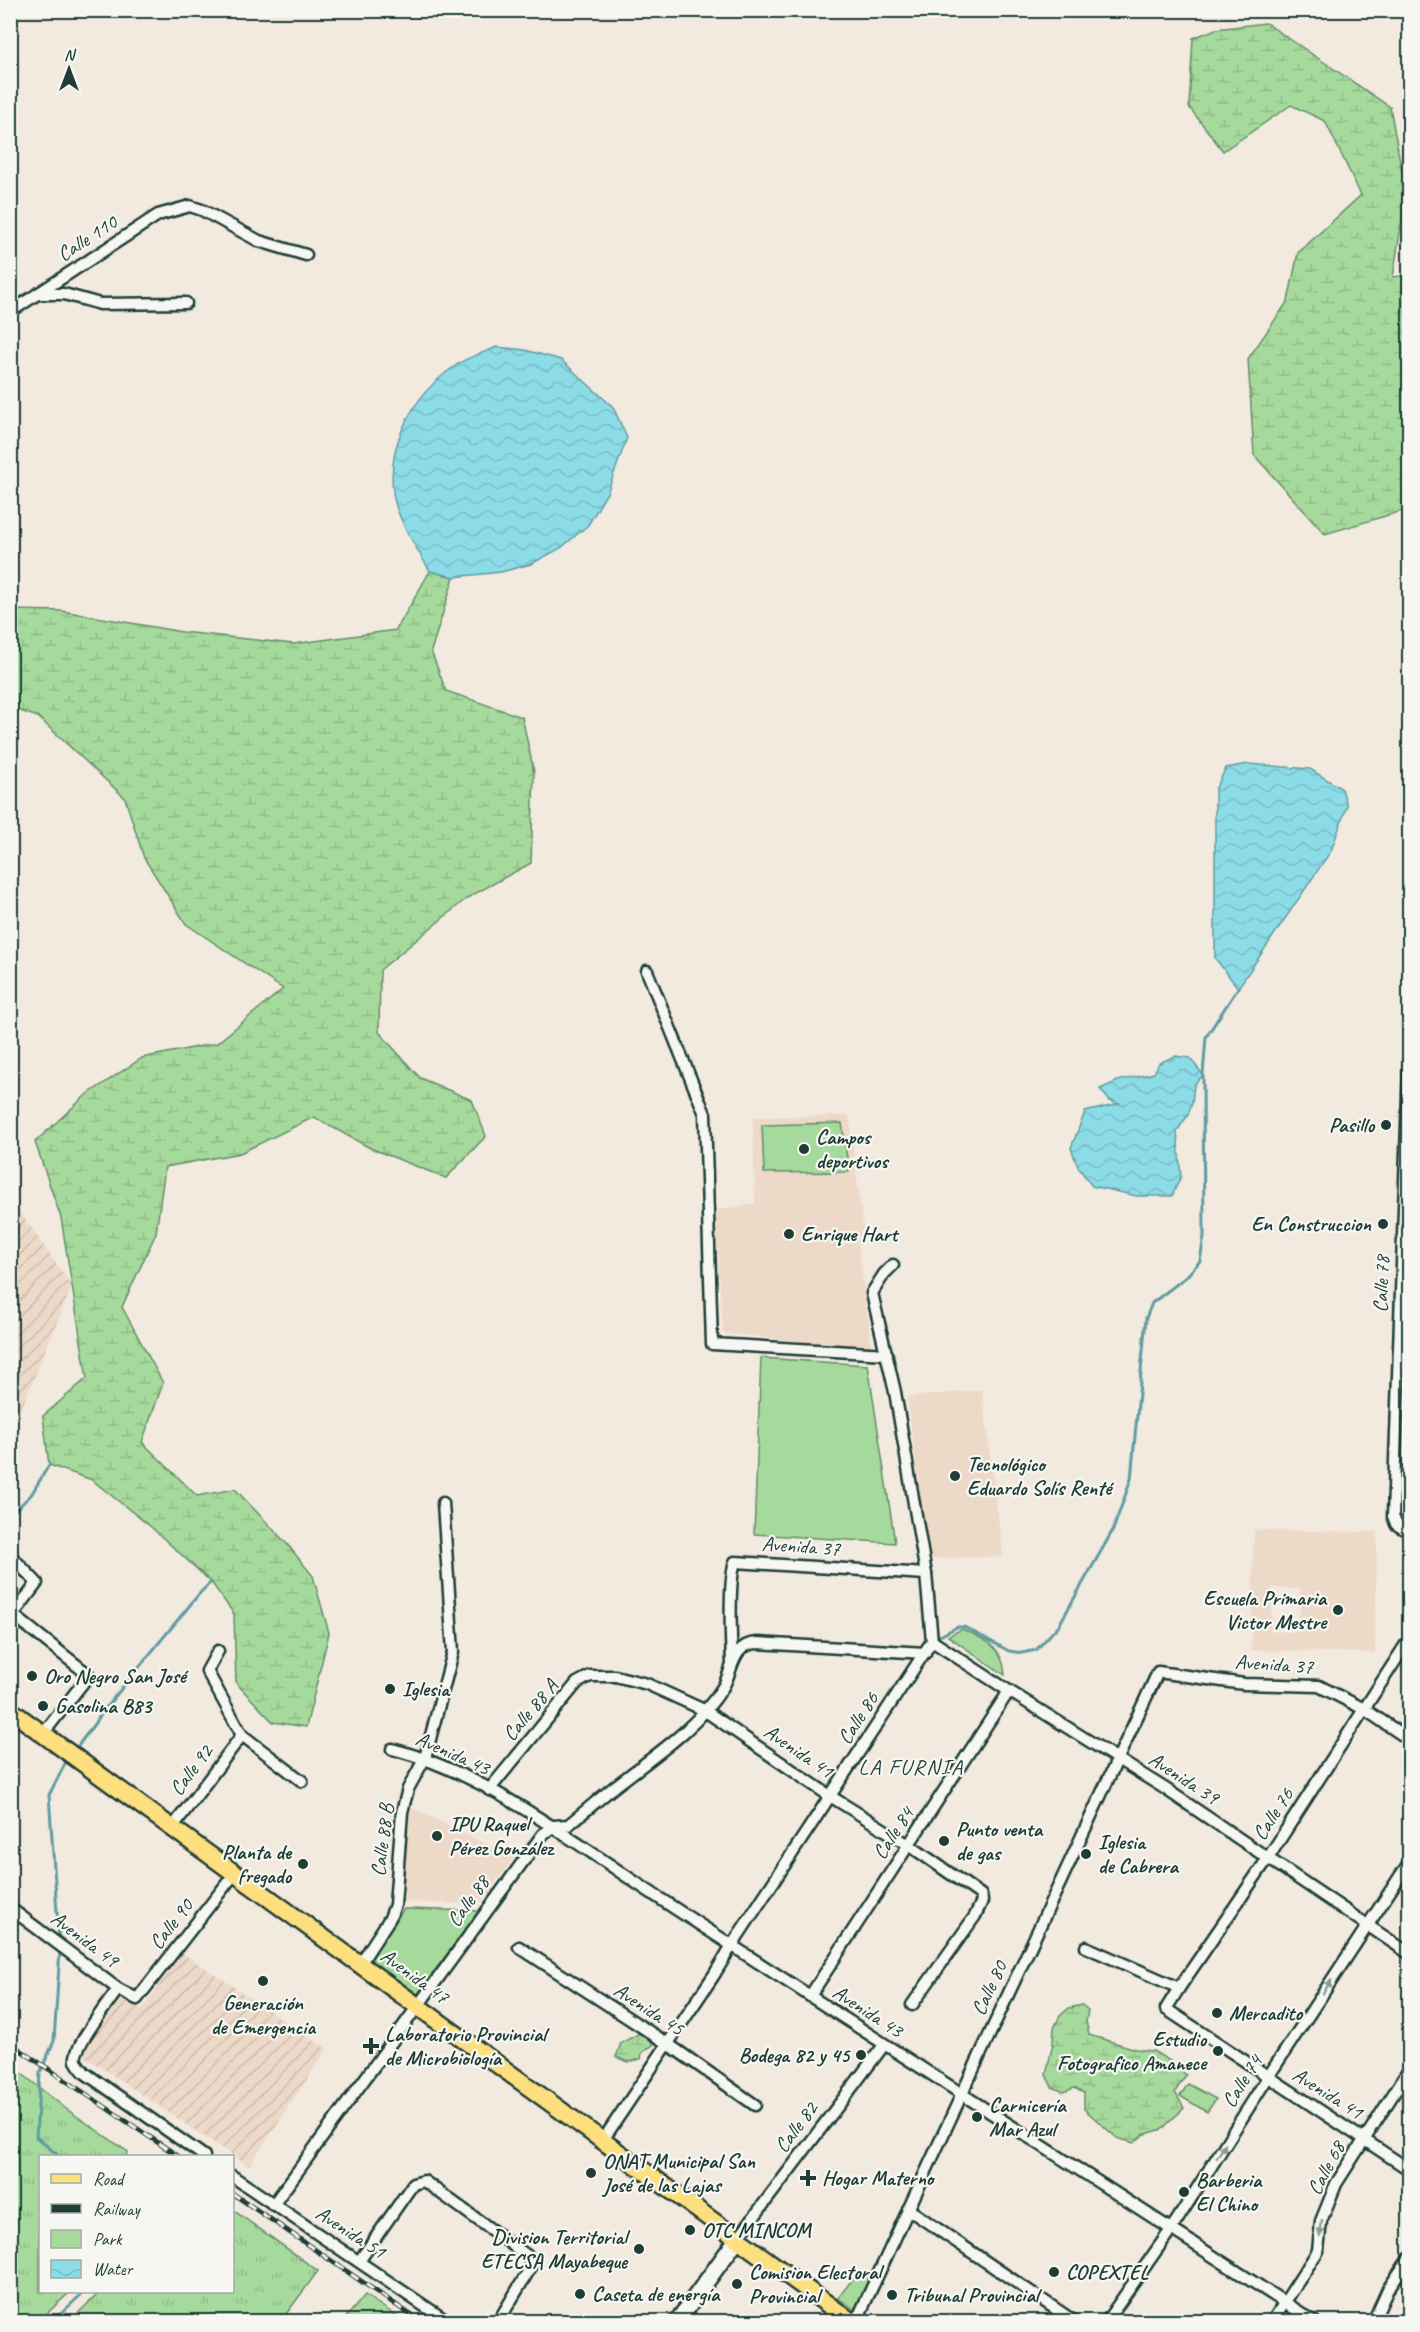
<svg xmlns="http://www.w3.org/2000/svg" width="1420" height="2332" font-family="Caveat,sans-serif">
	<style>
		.built { fill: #edd9c8; fill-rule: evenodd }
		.industrial { fill: url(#industrial-furrows) }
		.grass { fill: url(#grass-tufts); stroke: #628c68; stroke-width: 1.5 }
		.wetland { fill: url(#wetland-marsh); stroke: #628c68; stroke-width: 1.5 }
		.park { fill: #a6da9c; stroke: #628c68; stroke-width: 1.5 }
		.water { fill: url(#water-waves); stroke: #609ca0; stroke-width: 1.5 }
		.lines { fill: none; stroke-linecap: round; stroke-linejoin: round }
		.stream { stroke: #609ca0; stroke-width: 3 }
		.street-casing { stroke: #1f3d34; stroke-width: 15 }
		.secondary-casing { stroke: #1f3d34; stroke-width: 20 }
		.primary-casing { stroke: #1f3d34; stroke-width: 21 }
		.street { stroke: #f6f6f2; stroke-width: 10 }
		.secondary { stroke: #f6f6f2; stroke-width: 15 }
		.primary { stroke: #fedf80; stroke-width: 16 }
		.rail-casing { stroke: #1f3d34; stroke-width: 5 }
		.rail { stroke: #f6f6f2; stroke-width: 3; stroke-dasharray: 9; stroke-linecap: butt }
		.oneway { fill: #8a9a93 }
		.poi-dot { fill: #1f3d34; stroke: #f6f6f2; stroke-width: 2 }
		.labels { text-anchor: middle; stroke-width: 4.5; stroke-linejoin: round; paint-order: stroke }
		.street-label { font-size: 21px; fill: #1f3d34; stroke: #f6f6f2 }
		.poi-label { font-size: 21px; font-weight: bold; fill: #1f3d34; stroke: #f6f6f2; text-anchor: start }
		.neighbourhood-label { font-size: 22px; letter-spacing: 1.5px; fill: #1f3d34; stroke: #f6f6f2 }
	</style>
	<defs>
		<pattern id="industrial-furrows" width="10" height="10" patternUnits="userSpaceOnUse" patternTransform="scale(1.5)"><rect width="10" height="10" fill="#edd9c8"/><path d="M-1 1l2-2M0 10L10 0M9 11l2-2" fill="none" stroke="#cbbbac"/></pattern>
		<pattern id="grass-tufts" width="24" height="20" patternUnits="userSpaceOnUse" patternTransform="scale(1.5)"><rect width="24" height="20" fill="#a6da9c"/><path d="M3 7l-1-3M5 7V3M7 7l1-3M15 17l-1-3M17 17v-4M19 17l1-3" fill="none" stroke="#8ebc87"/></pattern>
		<pattern id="wetland-marsh" width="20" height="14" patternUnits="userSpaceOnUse" patternTransform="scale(1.5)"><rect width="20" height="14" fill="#a6da9c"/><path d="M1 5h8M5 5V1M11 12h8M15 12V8" fill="none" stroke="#8ebc87"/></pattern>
		<pattern id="water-waves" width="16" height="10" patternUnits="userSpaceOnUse" patternTransform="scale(1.5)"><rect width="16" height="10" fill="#8cdce8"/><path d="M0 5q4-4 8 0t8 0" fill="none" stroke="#78bec8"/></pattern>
	</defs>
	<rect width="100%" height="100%" fill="#f2e9df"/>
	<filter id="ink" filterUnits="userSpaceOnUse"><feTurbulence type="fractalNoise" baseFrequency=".0167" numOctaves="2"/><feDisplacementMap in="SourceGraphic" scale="12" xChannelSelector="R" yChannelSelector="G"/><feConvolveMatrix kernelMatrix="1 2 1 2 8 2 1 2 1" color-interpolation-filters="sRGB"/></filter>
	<g filter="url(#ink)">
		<g class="built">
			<polygon points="849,1116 863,1228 858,1241 872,1349 723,1333 715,1210 755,1204 753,1117"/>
			<polygon points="982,1390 1003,1556 929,1559 907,1397"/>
			<path d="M1254,1530L1377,1532L1375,1653L1251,1650ZM1272,1588L1300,1589L1299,1632L1271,1631Z"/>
			<polygon points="410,1807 514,1858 479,1904 404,1902 407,1813"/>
		</g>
		<g class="industrial">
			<polygon points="10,1198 72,1286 14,1426 10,1422"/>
			<polygon points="181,1952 327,2049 249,2166 81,2054 121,1995 143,2009"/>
		</g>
		<g class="grass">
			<polygon points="11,2065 65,2108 128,2152 126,2156 40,2156 40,2292 70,2292 39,2321 11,2321"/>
			<polygon points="233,2210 318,2271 281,2321 70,2321 100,2292 232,2292"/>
		</g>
		<g class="wetland">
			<polygon points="1266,23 1390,107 1406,194 1393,277 1409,275 1409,509 1325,534 1254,455 1248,359 1288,301 1298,253 1361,195 1325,121 1291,105 1223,151 1189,107 1193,38 1216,29"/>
			<polygon points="430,571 454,577 431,651 446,691 522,717 534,772 531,863 467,898 380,970 379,1032 420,1078 472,1100 486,1136 446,1178 370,1148 314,1117 240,1153 165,1167 156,1233 122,1307 163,1383 142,1442 197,1496 235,1489 287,1544 313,1576 329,1633 306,1727 273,1722 236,1683 234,1614 211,1582 151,1527 92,1480 49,1465 43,1416 87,1378 61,1218 35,1142 85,1096 142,1058 217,1043 283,989 186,924 144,858 125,798 38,717 11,708 11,610 62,611 182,632 293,644 396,630"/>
			<polygon points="1082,2005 1088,2010 1086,2021 1089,2035 1136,2049 1153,2051 1175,2064 1186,2075 1175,2092 1184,2108 1162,2129 1143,2135 1134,2143 1117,2138 1084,2109 1084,2093 1074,2088 1064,2092 1052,2087 1046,2075 1053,2043 1054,2028 1060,2016 1069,2008"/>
			<polygon points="640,2033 650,2038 653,2045 642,2053 641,2059 629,2062 616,2057 621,2043"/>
		</g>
		<g class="park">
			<polygon points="842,1123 849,1172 764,1173 762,1125"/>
			<polygon points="761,1358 868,1365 895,1543 754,1534"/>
			<path d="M962,1629C986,1640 1003,1646 1005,1675L948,1636Z"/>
			<polygon points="404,1909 479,1911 416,1996 367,1960"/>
			<polygon points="1188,2084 1216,2099 1207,2112 1180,2096"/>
			<polygon points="858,2272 870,2279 856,2310 838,2298"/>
			<polygon points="365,2295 404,2321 343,2321"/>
		</g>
		<g class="water">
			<path d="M497,347L525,350L561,360L613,407L627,438L607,493L588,525L561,548L531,564L501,572L454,577L430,571C418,550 395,516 393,492C387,442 414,394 455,366C466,357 484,353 497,347Z"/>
			<polygon points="1248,764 1310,769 1342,789 1347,806 1331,851 1238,988 1215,958 1215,790 1226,768"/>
			<polygon points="1175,1056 1190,1058 1203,1075 1194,1085 1192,1103 1188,1115 1177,1131 1181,1176 1172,1196 1137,1196 1092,1186 1078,1167 1071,1148 1085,1112 1119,1104 1110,1101 1100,1089 1118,1081 1154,1073 1159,1063"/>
		</g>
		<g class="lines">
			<g class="stream">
				<polyline points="10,1515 31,1495 49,1465"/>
				<polyline points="940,1636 957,1627 964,1627 1009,1651 1022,1653 1036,1650 1059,1625 1113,1530 1131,1479 1146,1318 1152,1303 1186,1277 1200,1261 1204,1236 1203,1075 1206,1037 1238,988"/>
				<polyline points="75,1750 108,1705 199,1594 211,1582"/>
				<polyline points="59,1941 49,1795 67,1760"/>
				<polyline points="59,2156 36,2137 40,2073 54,2041 60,1950"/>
				<polyline points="52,2322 84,2292"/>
			</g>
			<g class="street-casing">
				<g id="street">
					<polyline points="38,294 64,294 100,304 186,303"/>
					<polyline points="10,312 158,215 190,206 202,210 259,241 306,255"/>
					<polyline points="647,971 705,1114 712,1344 887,1354"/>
					<polyline points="1410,1040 1393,1516 1396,1524 1410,1533"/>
					<polyline points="10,1555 37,1583 13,1615 89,1675 43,1734"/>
					<polyline points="1410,1638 1268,1858 1179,1988 1166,2009 1410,2170"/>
					<polyline points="932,1641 1009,1691 1164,1788 1410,1954"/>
					<polyline points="218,1651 207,1671 242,1735 302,1781"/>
					<path d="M732,1663C731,1640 728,1582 735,1562L926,1574"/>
					<path d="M392,1749C471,1769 546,1822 613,1867C656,1897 701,1925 745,1954C934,2078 1125,2199 1315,2322"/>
					<polyline points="489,1790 577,1683 590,1676 615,1676 647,1684 704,1710 830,1796 909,1845 981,1895 982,1901 975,1916 912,2005"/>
					<polyline points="172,1828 242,1735"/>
					<polyline points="10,1908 118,1989 137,1999 235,1873"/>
					<polyline points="519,1947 668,2044 755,2105"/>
					<polyline points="1086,1947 1179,1988"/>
					<polyline points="360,1964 390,1918 395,1905 402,1812 408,1789 425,1758 453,1652 443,1503"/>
					<path d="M118,1989C110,2001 72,2048 76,2061C78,2065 82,2070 85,2073L204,2156"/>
					<polyline points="810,1996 1009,1691"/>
					<polyline points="603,2140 714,1975 732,1945 932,1641 926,1574 895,1392 872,1293 884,1274 893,1265"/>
					<polyline points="232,2176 448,2322"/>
					<path d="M273,2205L543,1834L554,1826L568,1825C586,1811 603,1795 622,1781C658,1753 698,1727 723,1687C733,1670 732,1644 757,1643L925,1653"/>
					<polyline points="908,2209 1075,2322"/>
					<polyline points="738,2238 884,2045"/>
					<polyline points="360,2260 413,2184 424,2181 529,2257 531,2267 498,2322"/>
					<polyline points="856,2322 1158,1672 1244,1684 1319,1686 1364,1709 1410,1740"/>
					<polyline points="1106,2322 1172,2228 1268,2077 1410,1861"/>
					<polyline points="1272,2322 1318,2251 1321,2221 1336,2184 1410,2068"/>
					<polyline points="1373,2322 1388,2289 1410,2257"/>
				</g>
			</g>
			<g class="secondary-casing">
				<polyline id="secondary" points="677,2322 738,2238"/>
			</g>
			<g class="primary-casing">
				<polyline id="primary" points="10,1710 852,2322"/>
			</g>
			<use href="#street" class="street"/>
			<use href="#secondary" class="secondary"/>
			<use href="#primary" class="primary"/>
			<g class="rail-casing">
				<g id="rail">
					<polyline points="10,2043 178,2156"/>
					<polyline points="232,2193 421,2322"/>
				</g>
			</g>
			<use href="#rail" class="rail"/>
		</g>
		<defs><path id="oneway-solid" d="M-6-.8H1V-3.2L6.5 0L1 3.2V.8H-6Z" transform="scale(1.5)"/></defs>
		<g class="oneway">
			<use href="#oneway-solid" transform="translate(1327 1987) rotate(-57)"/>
			<use href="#oneway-solid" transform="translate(1221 2151) rotate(-58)"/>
			<use href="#oneway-solid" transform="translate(1321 2228) rotate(98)"/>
		</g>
	</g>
	<g class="poi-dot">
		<circle cx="1386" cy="1125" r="6"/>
		<circle cx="804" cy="1149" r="6"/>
		<circle cx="1383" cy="1224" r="6"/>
		<circle cx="789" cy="1234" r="6"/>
		<circle cx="955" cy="1476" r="6"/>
		<circle cx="1338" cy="1610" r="6"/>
		<circle cx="32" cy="1676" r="6"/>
		<circle cx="390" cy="1689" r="6"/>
		<circle cx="43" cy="1706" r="6"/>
		<circle cx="437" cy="1836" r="6"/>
		<circle cx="944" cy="1841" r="6"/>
		<circle cx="1086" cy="1854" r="6"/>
		<circle cx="303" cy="1864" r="6"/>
		<circle cx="263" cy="1981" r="6"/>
		<circle cx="1217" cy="2013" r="6"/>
		<path d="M368 2037h6v6h6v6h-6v6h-6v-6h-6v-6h6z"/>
		<circle cx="1218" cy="2051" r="6"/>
		<circle cx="861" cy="2055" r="6"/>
		<circle cx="977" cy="2117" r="6"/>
		<circle cx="591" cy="2173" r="6"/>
		<path d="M805 2169h6v6h6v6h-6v6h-6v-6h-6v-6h6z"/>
		<circle cx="1184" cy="2192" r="6"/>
		<circle cx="690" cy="2230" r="6"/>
		<circle cx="639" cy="2249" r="6"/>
		<circle cx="1054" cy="2272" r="6"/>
		<circle cx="737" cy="2284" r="6"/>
		<circle cx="580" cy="2294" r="6"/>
		<circle cx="892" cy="2295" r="6"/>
	</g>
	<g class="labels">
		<g class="street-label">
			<text transform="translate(87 238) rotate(-33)" y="7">Calle 110</text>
			<text transform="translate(1381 1284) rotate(-88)" y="7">Calle 78</text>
			<text transform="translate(801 1546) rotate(4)" y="7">Avenida 37</text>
			<text transform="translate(1274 1664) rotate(4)" y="7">Avenida 37</text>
			<text transform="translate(530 1710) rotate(-50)" y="7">Calle 88 A</text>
			<text transform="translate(858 1718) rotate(-57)" y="7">Calle 86</text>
			<text transform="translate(799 1751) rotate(34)" y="7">Avenida 41</text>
			<text transform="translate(453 1753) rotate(24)" y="7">Avenida 43</text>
			<text transform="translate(191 1770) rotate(-53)" y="7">Calle 92</text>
			<text transform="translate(1184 1778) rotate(33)" y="7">Avenida 39</text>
			<text transform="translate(1273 1814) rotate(-57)" y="7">Calle 76</text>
			<text transform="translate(893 1833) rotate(-57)" y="7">Calle 84</text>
			<text transform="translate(382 1840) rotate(-83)" y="7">Calle 88 B</text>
			<text transform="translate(468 1901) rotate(-54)" y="7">Calle 88</text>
			<text transform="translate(171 1924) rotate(-52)" y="7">Calle 90</text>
			<text transform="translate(85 1939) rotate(37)" y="7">Avenida 49</text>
			<text transform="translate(415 1976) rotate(36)" y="7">Avenida 47</text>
			<text transform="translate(989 1988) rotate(-65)" y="7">Calle 80</text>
			<text transform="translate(649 2009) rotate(33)" y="7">Avenida 45</text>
			<text transform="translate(868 2011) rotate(33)" y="7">Avenida 43</text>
			<text transform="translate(1242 2081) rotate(-58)" y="7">Calle 74</text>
			<text transform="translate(1328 2093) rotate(32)" y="7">Avenida 41</text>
			<text transform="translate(796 2127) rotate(-53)" y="7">Calle 82</text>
			<text transform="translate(1326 2168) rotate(-62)" y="7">Calle 68</text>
			<text transform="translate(351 2232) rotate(33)" y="7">Avenida 51</text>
		</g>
		<g class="poi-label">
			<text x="1374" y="1132" text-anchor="end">Pasillo</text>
			<text x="816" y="1144">Campos<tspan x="816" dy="24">deportivos</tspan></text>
			<text x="1371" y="1231" text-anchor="end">En Construccion</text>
			<text x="801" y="1241">Enrique Hart</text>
			<text x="967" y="1471">Tecnológico<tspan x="967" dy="24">Eduardo Solís Renté</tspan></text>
			<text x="1326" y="1605" text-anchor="end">Escuela Primaria<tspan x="1326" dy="24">Victor Mestre</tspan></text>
			<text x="44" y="1683">Oro Negro San José</text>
			<text x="402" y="1696">Iglesia</text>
			<text x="55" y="1713">Gasolina B83</text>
			<text x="449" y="1831">IPU Raquel<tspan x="449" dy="24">Pérez González</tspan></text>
			<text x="956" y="1836">Punto venta<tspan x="956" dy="24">de gas</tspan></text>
			<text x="1098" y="1849">Iglesia<tspan x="1098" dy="24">de Cabrera</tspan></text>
			<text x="291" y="1859" text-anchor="end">Planta de<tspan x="291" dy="24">fregado</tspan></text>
			<text x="263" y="2010" text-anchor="middle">Generación<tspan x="263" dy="24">de Emergencia</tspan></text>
			<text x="1229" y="2020">Mercadito</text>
			<text x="385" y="2041">Laboratorio Provincial<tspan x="385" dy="24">de Microbiología</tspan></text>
			<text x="1206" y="2046" text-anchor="end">Estudio<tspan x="1206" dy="24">Fotografico Amanece</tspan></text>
			<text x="849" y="2062" text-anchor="end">Bodega 82 y 45</text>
			<text x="989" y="2112">Carnicería<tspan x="989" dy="24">Mar Azul</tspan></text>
			<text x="603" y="2168">ONAT Municipal San<tspan x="603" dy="24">José de las Lajas</tspan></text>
			<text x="822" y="2185">Hogar Materno</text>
			<text x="1196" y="2187">Barberia<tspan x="1196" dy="24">El Chino</tspan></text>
			<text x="702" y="2237">OTC MINCOM</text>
			<text x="627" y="2244" text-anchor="end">Division Territorial<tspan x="627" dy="24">ETECSA Mayabeque</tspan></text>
			<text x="749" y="2279">Comision Electoral<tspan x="749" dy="24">Provincial</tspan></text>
			<text x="1066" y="2279">COPEXTEL</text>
			<text x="592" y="2301">Caseta de energía</text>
			<text x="904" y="2302">Tribunal Provincial</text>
		</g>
		<g class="neighbourhood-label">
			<text x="911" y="1774">LA FURNIA</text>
		</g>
	</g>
	<rect width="1420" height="2332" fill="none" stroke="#f6f6f2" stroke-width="36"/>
	<rect x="18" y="18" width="1384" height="2296" fill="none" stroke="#1f3d34" stroke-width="2" filter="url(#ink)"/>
	<rect x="39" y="2155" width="195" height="138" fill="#f6f6f2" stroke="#a0aca6" stroke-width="1.5"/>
	<rect x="51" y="2174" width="30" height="9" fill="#fedf80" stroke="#a0aca6" stroke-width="1.5"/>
	<text x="93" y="2185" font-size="18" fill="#1f3d34">Road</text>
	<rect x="51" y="2204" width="30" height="9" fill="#1f3d34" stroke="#a0aca6" stroke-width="1.5"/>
	<text x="93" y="2215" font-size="18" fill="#1f3d34">Railway</text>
	<rect x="51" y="2230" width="30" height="18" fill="#a6da9c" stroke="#a0aca6" stroke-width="1.5"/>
	<text x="93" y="2245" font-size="18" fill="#1f3d34">Park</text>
	<rect x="51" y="2260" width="30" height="18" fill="url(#water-waves)" stroke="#a0aca6" stroke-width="1.5"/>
	<text x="93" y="2275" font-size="18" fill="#1f3d34">Water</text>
	<g transform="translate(69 69)" stroke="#f6f6f2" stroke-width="4.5" paint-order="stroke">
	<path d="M0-4.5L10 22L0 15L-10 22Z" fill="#1f3d34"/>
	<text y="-9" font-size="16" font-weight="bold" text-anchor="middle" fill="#1f3d34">N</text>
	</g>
</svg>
